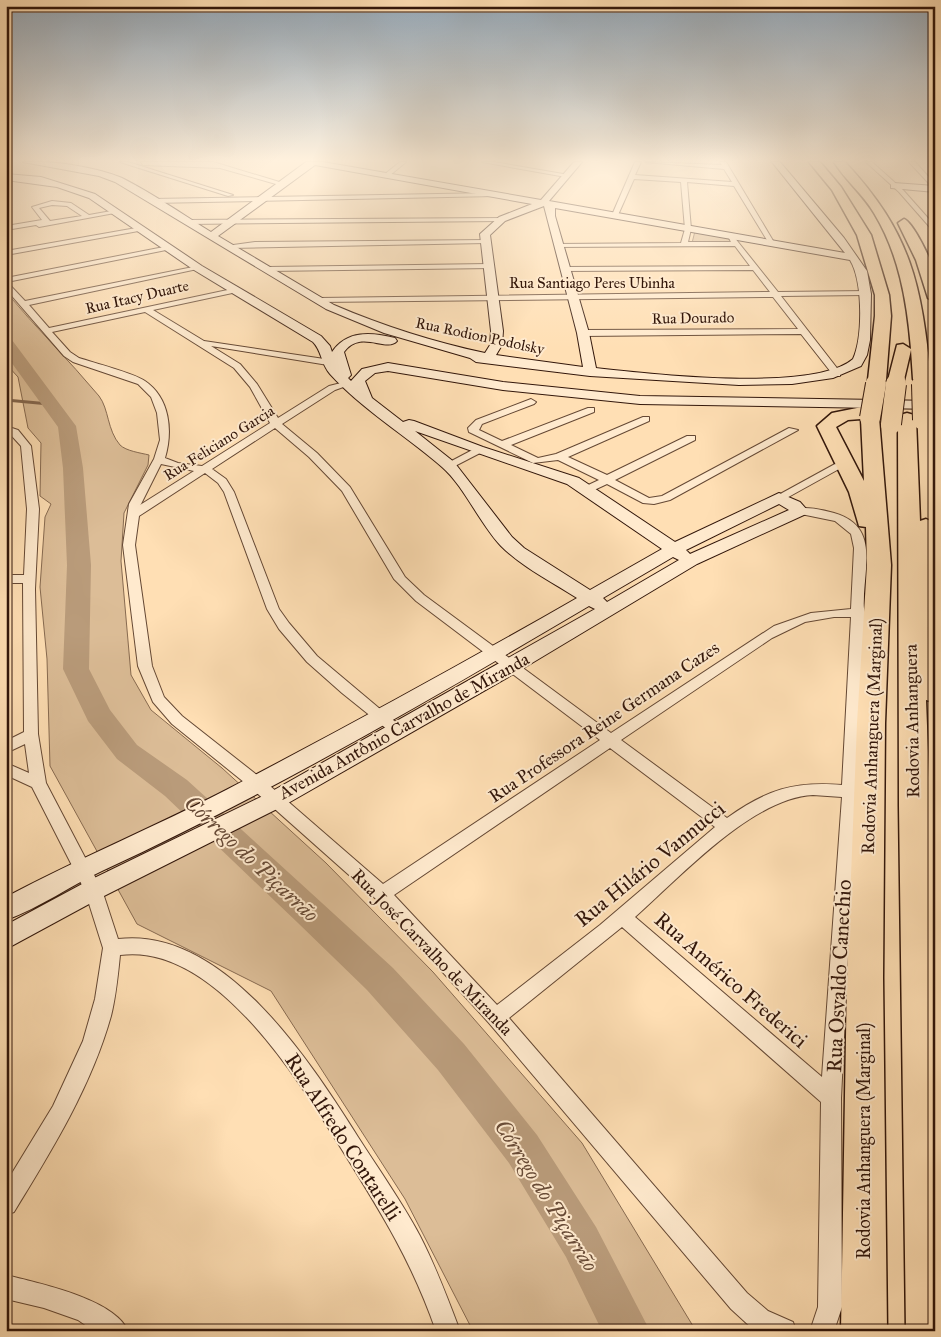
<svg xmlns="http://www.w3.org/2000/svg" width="941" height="1337" font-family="'IM FELL Great Primer',serif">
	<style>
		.green { fill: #dcbd97; stroke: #876a50 }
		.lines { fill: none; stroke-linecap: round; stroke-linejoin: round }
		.stream { stroke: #83664d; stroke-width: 3 }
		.river { fill: #b99b7a; fill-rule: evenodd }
		.street-casing { stroke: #654834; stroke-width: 2 }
		.secondary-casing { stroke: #32160a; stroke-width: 2 }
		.highway-casing { stroke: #32160a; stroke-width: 3 }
		.street { fill: #ffeace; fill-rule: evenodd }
		.secondary { fill: #ffeace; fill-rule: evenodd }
		.highway { fill: #ffdfb4; fill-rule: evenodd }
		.highway-bridge-far1-casing { stroke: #32160a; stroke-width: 17; stroke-linecap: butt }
		.highway-bridge-casing { stroke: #32160a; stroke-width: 22; stroke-linecap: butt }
		.highway-bridge-far1 { stroke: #ffdfb4; stroke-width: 16 }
		.highway-bridge { stroke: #ffdfb4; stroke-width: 20 }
		.labels { text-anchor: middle; stroke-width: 4; stroke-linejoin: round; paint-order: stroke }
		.far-street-label { font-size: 15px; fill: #32160a; stroke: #ffeace }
		.street-label { font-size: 18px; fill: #32160a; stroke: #ffeace }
		.near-street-label { font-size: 21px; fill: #32160a; stroke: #ffeace }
		.near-water-label { font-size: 22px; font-style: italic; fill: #684b37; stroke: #ffeace }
	</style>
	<rect width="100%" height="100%" fill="#ffdfb4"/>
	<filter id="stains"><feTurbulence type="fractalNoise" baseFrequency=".004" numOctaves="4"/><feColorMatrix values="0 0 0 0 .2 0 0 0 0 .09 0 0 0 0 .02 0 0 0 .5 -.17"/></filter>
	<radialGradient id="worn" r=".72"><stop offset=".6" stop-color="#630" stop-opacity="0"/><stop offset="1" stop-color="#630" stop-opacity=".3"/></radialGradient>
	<g class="green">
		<polygon points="695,231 728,237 732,243 692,243"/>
		<path d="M6,292C36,328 69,360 99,396C109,409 107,430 120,445C126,451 141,453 149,455L148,465L124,513L121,561L131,675L151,710L222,768L326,863L433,972L582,1143L696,1331H473L405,1199L271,991L137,924L50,766L47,659L40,587L45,517L51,504L40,496L41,443L28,428L18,377L6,364Z"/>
	</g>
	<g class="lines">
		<polyline class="stream" points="6,400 49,404"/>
		<polygon class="river" points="6,338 12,340 76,426 83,468 91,565 89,669 110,710 137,745 187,780 322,903 393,968 464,1044 537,1135 596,1227 650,1331 602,1331 566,1257 509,1163 438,1070 367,990 298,923 165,796 117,759 88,721 63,669 67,565 63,468 58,427 6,355"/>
		<g class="street-casing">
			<g id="street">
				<polygon points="120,162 128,162 233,195 228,196"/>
				<polygon points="141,162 213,162 286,184 283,186 220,168 143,165"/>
				<polygon points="400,162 406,162 389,176 385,176 385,174"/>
				<polygon points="482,162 494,162 569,175 566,177"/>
				<polygon points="635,162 641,162 635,175 732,182 724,169 646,162 722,165 720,162 726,162 775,244 770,245 734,186 687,182 691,229 688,242 731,242 729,238 734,237 778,292 868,291 868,295 865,295 781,296 840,372 840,376 834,376 801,334 583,336 579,333 583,330 798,329 773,297 319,302 315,300 319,298 770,292 753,270 561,271 561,267 564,267 750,266 735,246 555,247 557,244 681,243 685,229 681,182 634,179 618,215 615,217 612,215"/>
				<polygon points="771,162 779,162 776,164"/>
				<polygon points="866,162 872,162 903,190 935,226 935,233 899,192"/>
				<polygon points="909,162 915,162 935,184 935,190"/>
				<polygon points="494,193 496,196 152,203 149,201 152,199"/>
				<path d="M52,201L71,203L89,215L117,210L120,212L39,227L36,225L6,230V226L42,220L32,207ZM52,205L67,206L82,216L50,221L39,208Z"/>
				<polygon points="504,218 502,221 187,224 184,222 187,220"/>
				<polygon points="142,227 144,230 6,255 6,251"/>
				<polygon points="488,240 486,243 230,248 226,246 255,242"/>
				<path d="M169,246L171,249L7,282L25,301L198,266L202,268L29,305L49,328L237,288V292L153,310L204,341L331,360L332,362L328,365L211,346L240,364L257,384L278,418L329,386L349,381V385L335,390L282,424L317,453L350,487L405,577L424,595L611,733L774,626L811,613L851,609L854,548L851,534L835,521L796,513V509C807,506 823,510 834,513C876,525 866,560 864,594C864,600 863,607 865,613L841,1098L842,1307L834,1331H810L818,1307L821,1102L622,927L509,1018L747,1293L768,1311L793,1322L796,1331H755L731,1309L489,1023L376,899L250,787L172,724L153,702L138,666L123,545L129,504L154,459L160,440L157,413L151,397L138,384L73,362L64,356L6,289V278ZM145,312L234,368L250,387L270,423L202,466L178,463L165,458C173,431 170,398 145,381C134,373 94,363 79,358L70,352L52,332ZM275,428L309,457L342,491L394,579L416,601L600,740L383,884L262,779L182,716L164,697L152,666L135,545L139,516L205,473L218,483L224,492L267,609L279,629L307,662L342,693L393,734H403L405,730L317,656L289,623L279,609L234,492L226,479L212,469ZM161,464L194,471L140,505L141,504ZM834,617H851L842,785C794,781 766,790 727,818L621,740L772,638L805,622ZM610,748L715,827L600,925L497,1005L394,895ZM813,795L842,797L822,1077L635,917C680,877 752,798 813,795Z"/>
				<polygon points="489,264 493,266 492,268 268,271 264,269 268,267"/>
				<polygon points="531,399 536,402 534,404 482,424 479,430 502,441 588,408 594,408 594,412 511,445 538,458 556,454 643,417 649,417 649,421 568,457 607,475 687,436 695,436 695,440 615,480 649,498 662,496 789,428 798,430 670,500 654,504 643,503 607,484 592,491 584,491 584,487 599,480 558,460 533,463 469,432 468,428 476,420"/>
				<path d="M6,426L18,430L31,446L39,509L35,589L38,734L46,783L102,890L118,939C223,926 310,1061 358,1137C379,1170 402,1202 420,1236C436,1267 448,1299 460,1331H436C412,1262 382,1214 344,1153C301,1084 216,942 120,955C118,975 116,996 111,1016C91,1087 52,1150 14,1212L6,1215V1183L53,1106L83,1041L95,999L103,948L85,891L32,787L6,775V763L29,773L25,744L6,753V741L24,732L23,583H6V575H24L27,509L21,446L10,434L6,433Z"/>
				<polygon points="478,447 482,448 482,452 453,467 449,468 444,465"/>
				<polygon points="835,464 839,465 839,469 783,500 779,501 773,498"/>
				<path d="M6,1275C38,1283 115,1299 128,1331H94L78,1320L44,1308L6,1299Z"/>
			</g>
		</g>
		<g class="secondary-casing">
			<g id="secondary">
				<path d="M23,162C50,160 97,167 122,178C152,193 182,214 211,232L306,162H323L541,200L574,162H582L549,201L845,253L772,162H780L844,238L867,271L871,294L870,340L867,355L861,366L833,378L792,384L739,385L590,376L476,362L470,358L384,333L326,309L115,182L99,176ZM315,165L532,204L499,217L480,234L491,331L490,345L485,353C433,342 383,326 334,305L218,236ZM544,206L577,333L583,367L496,355L502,345L503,331L490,235L505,221ZM555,208L850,260C863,281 863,337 853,359C814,393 649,374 596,368L589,333L555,216Z"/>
				<path d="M6,174L41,177L95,194L202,266L321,336L330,346L332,352C347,330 371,332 395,338L397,341C386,353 361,329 344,352L351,375L348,378L351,381L362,369L388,363L503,382L640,396L935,401V409L640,404L503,390L388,371L375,373L365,381L372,398L403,422L409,420L414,421L483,447L579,478L675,542L779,493L800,502L808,511L806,514L697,564L517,672L283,806L102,897L6,949V925L84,883L267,794L595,609L589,606C431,699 271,793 104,870C71,885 40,908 6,920V897C79,858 155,827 228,789C345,728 462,664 577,598C552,582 522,567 501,546C480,524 464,486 442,467C405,435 363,410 330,374C321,364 322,351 313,342L194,270L89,198L57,187L6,180ZM415,431L567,484L662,549L590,590L524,548L512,537L454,462ZM779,504L789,510L690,554L686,550ZM673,557L679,560L607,602L603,598Z"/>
				<polygon points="894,183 935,186 935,192 891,188 891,184"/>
			</g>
		</g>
		<g class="highway-casing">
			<g id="highway">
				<polygon points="809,162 820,162 841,187 871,235 889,295 891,316 886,380 883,384 871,384 868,380 875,316 875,295 857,235 832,190"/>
				<path d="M834,162H845C912,234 921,284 931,379L928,383H916L913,379L911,350L903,384H891L888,380L897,345L903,344L911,349C907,301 899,254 874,213C863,194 845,180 834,162Z"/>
				<path d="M904,219C913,222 933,263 935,274C936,283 935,293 935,302L928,298L916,260L898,223Z"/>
				<path d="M862,407L869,409L879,418L891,565L885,723L883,978L887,1331H841L847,978L857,723L867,565L866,527L859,526L849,492L817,426L832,413ZM861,419L864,481L836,427L848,420Z"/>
				<polygon points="907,413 914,415 916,419 920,521 926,519 935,523 935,702 926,700 935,932 935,1331 906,1331 899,806 898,419 900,415"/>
			</g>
		</g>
		<use href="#street" class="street"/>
		<use href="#secondary" class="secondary"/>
		<use href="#highway" class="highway"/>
		<g class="highway-bridge-far1-casing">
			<g id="highway-bridge-far1">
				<polyline points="922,379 922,385"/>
				<polyline points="876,385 877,380"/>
				<polyline points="896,385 897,380"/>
			</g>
		</g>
		<g class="highway-bridge-casing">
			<g id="highway-bridge">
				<polyline points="922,384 923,420"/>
				<polyline points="870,418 876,384"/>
				<polyline points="891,424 896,384"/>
			</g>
		</g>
		<use href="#highway-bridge-far1" class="highway-bridge-far1"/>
		<use href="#highway-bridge" class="highway-bridge"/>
	</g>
	<linearGradient id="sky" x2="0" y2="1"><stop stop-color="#95aabc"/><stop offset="0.46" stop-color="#fff1dd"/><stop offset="1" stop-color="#fff1dd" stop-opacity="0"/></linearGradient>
	<rect width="941" height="349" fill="url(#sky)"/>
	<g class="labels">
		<g class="far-street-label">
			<text x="592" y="288">Rua Santiago Peres Ubinha</text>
			<text transform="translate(137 297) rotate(-13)" y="5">Rua Itacy Duarte</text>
			<text transform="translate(693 318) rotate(-1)" y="5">Rua Dourado</text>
			<text transform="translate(480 336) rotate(12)" y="5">Rua Rodion Podolsky</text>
			<text transform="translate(219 443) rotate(-32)" y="5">Rua Feliciano Garcia</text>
		</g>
		<g class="street-label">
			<text transform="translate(912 721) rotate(-91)" y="6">Rodovia Anhanguera</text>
			<text transform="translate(604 722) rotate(-34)" y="6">Rua Professora Reine Germana Cazes</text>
			<text transform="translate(404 726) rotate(-29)" y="6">Avenida Antônio Carvalho de Miranda</text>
			<text transform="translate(872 736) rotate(-88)" y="6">Rodovia Anhanguera (Marginal)</text>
			<text transform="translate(432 952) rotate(46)" y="6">Rua José Carvalho de Miranda</text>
			<text transform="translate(864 1141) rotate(-90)" y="6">Rodovia Anhanguera (Marginal)</text>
		</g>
		<g class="near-street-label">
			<text transform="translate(650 864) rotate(-39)" y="7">Rua Hilário Vannucci</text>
			<text transform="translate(839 976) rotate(-87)" y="7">Rua Osvaldo Canechio</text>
			<text transform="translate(731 980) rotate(41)" y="7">Rua Américo Frederici</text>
			<text transform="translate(343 1137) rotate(57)" y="7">Rua Alfredo Contarelli</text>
		</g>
		<g class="near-water-label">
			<text transform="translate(252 858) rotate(43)" y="8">Córrego do Piçarrão</text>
			<text transform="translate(547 1195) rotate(58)" y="8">Córrego do Piçarrão</text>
		</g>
	</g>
	<rect width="941" height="1337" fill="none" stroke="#ffdfb4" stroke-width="25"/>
	<rect x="8" y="8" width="926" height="1322" fill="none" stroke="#32160a" stroke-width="2.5"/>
	<rect x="12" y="12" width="916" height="1312" fill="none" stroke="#32160a"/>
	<rect width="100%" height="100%" filter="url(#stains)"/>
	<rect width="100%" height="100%" fill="url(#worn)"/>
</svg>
